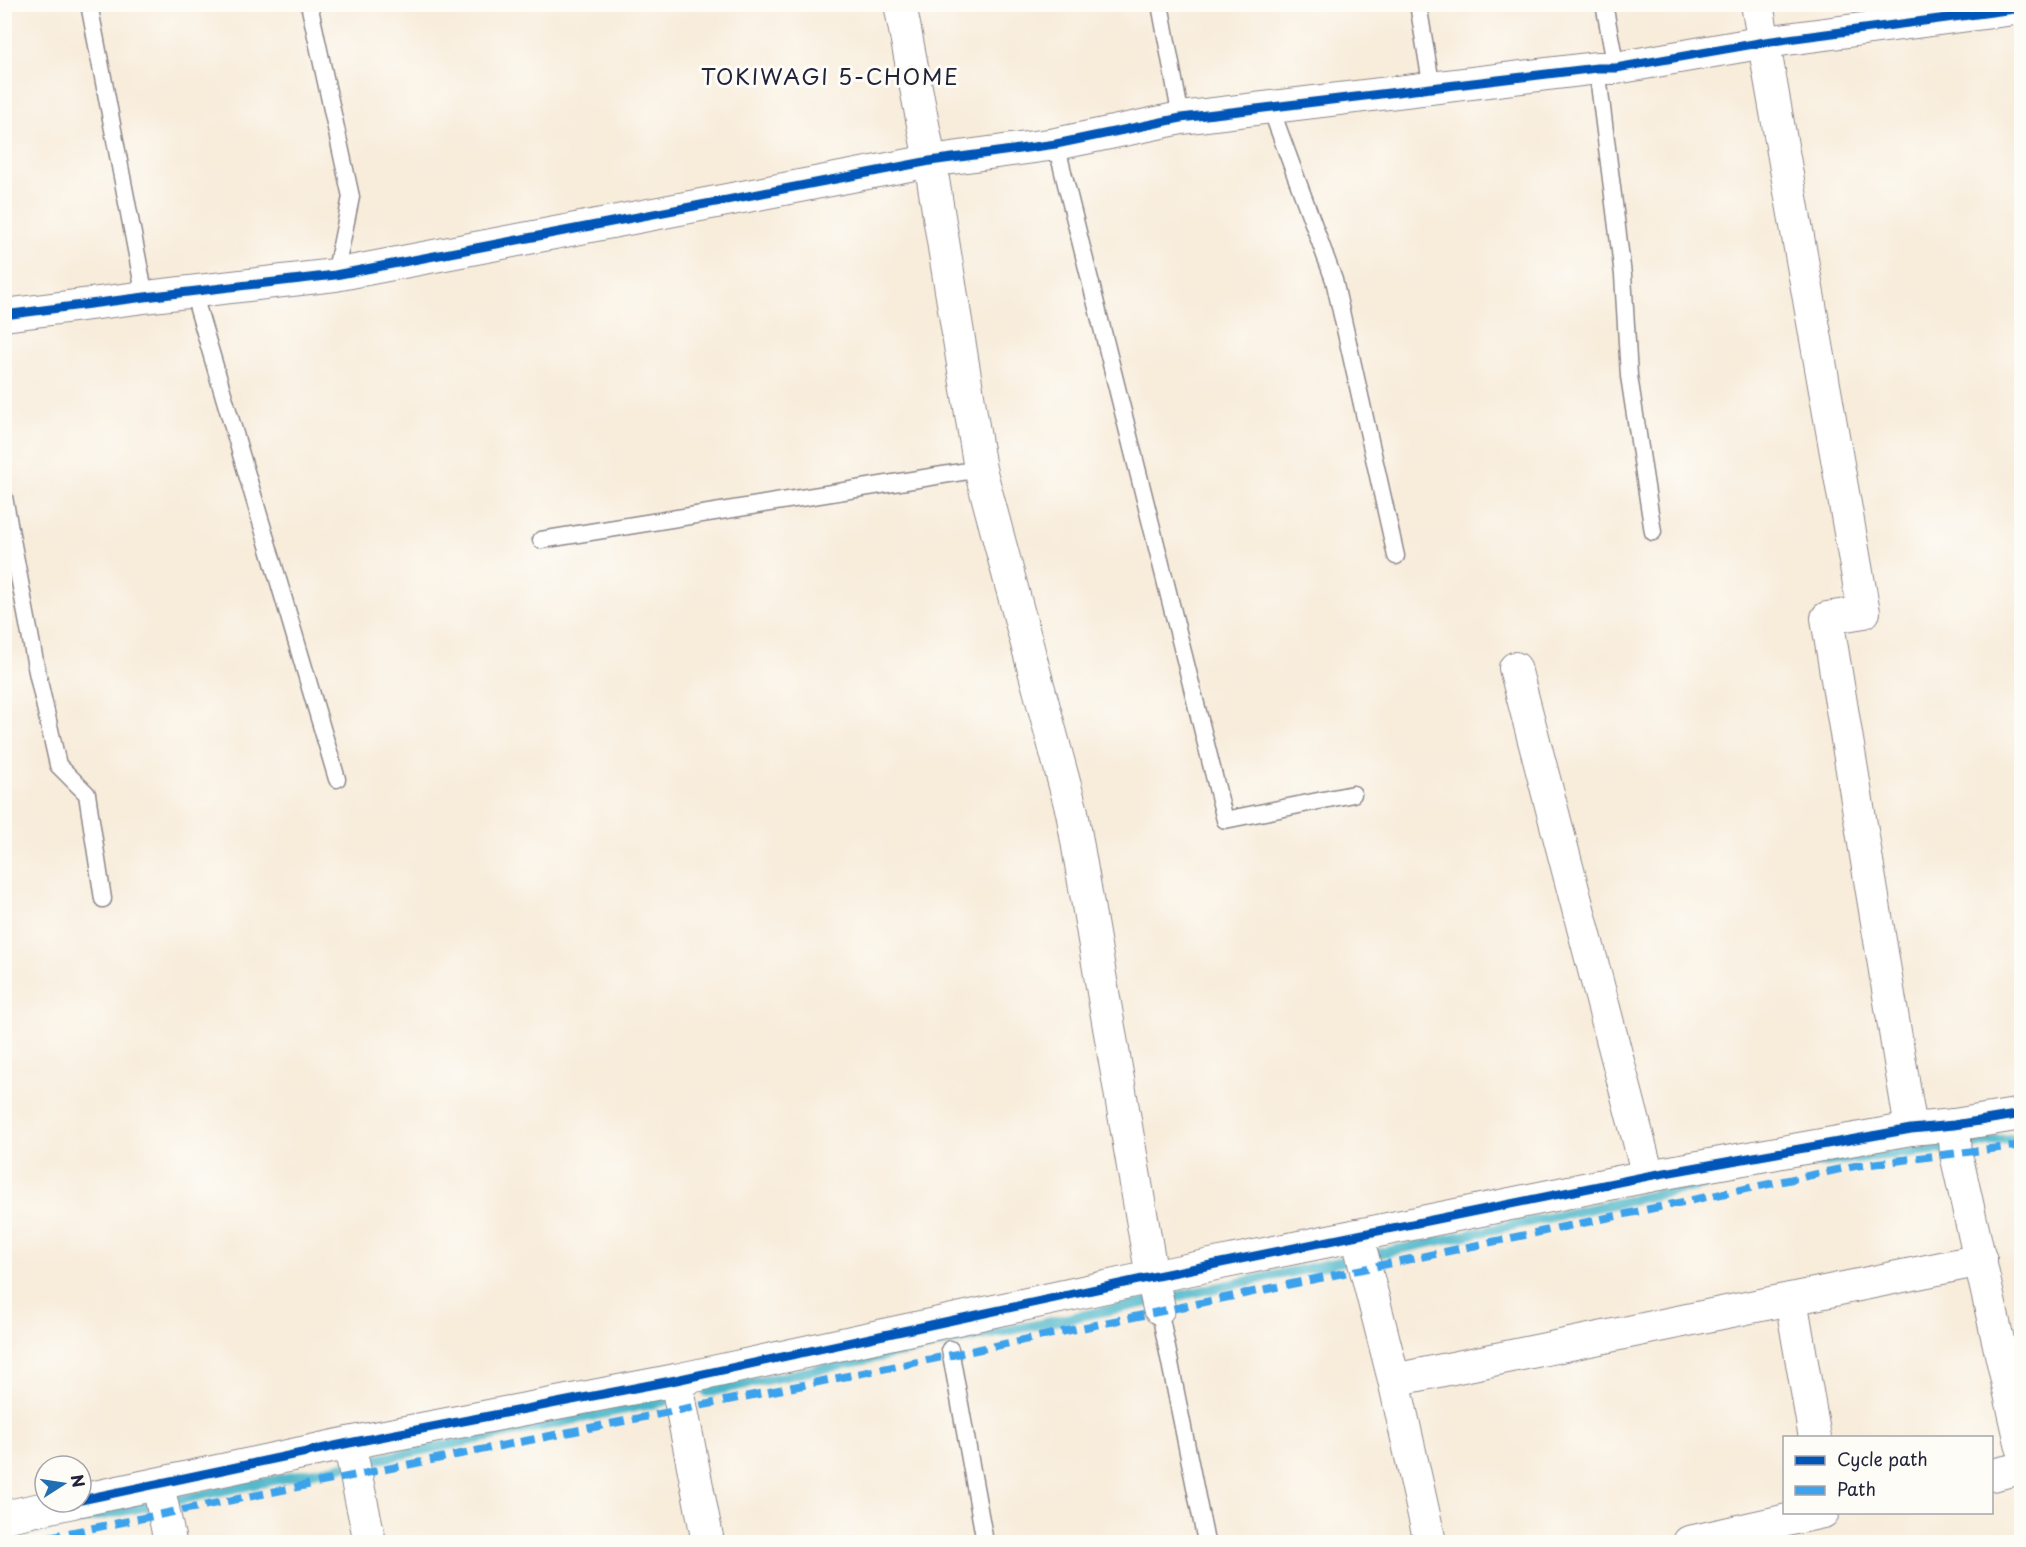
<svg xmlns="http://www.w3.org/2000/svg" width="2026" height="1547" font-family="'Playpen Sans',sans-serif">
	<style>
		.lines { fill: none; stroke-linecap: round; stroke-linejoin: round }
		.stream { stroke: #4ab5c8; stroke-width: 10 }
		.service-casing { stroke: #8d878a; stroke-width: 19 }
		.minor-casing { stroke: #8d878a; stroke-width: 34 }
		.service { stroke: #fff; stroke-width: 16 }
		.minor { stroke: #fff; stroke-width: 32 }
		.quiet { stroke: #3ea2ec; stroke-width: 8; stroke-dasharray: 15 8; stroke-linecap: butt }
		.cycleway-casing { stroke: #fdfcf7; stroke-width: 13 }
		.cycleway { stroke: #0057b8; stroke-width: 9 }
		.labels { text-anchor: middle; stroke-width: 6; stroke-linejoin: round; paint-order: stroke }
		.neighbourhood-label { font-size: 22px; letter-spacing: 1.5px; fill: #22223b; stroke: #fdfcf7 }
	</style>
	<rect width="100%" height="100%" fill="#fdfcf7"/>
	<filter id="ink" filterUnits="userSpaceOnUse"><feTurbulence type="fractalNoise" baseFrequency=".0167" numOctaves="2"/><feDisplacementMap in="SourceGraphic" scale="12" xChannelSelector="R" yChannelSelector="G"/><feConvolveMatrix kernelMatrix="1 2 1 2 8 2 1 2 1" color-interpolation-filters="sRGB"/></filter>
	<filter id="wash" filterUnits="userSpaceOnUse"><feTurbulence type="fractalNoise" baseFrequency=".008" numOctaves="4" result="noise"/><feDisplacementMap in="SourceGraphic" scale="24" xChannelSelector="R" yChannelSelector="G"/><feGaussianBlur stdDeviation="1.35" result="paint"/><feColorMatrix in="noise" values="0 0 0 0 0 0 0 0 0 0 0 0 0 0 0 0 0 1.4 0 .05"/><feComposite in="paint" operator="in"/></filter>
	<g filter="url(#wash)">
		<rect width="100%" height="100%" fill="#f8ecda"/>
		<g class="lines">
			<g class="stream">
				<polyline points="707,1392 1178,1296 1797,1165 1940,1149 2022,1137"/>
				<polyline points="4,1535 665,1401"/>
			</g>
		</g>
	</g>
	<g filter="url(#ink)">
		<g class="lines">
			<g class="service-casing">
				<g id="service">
					<polyline points="89,4 145,297"/>
					<polyline points="309,4 351,197 335,275"/>
					<polyline points="1160,4 1181,118"/>
					<polyline points="1418,4 1432,89"/>
					<polyline points="1604,4 1616,68"/>
					<polyline points="1597,68 1623,275 1629,376 1653,532"/>
					<polyline points="1271,109 1334,280 1396,556"/>
					<polyline points="1056,144 1225,820 1353,794"/>
					<polyline points="193,292 337,779"/>
					<polyline points="4,497 37,672 58,765 87,794 103,899"/>
					<polyline points="541,540 980,469"/>
					<polyline points="1159,1308 1206,1542"/>
					<polyline points="950,1349 985,1542"/>
				</g>
			</g>
			<g class="minor-casing">
				<g id="minor">
					<polyline points="900,4 930,161 980,469 1072,812 1152,1277 1159,1308"/>
					<polyline points="1757,4 1864,612 1827,618 1911,1129"/>
					<polyline points="4,315 145,297 335,275 930,161 1056,144 1181,118 1597,68 1616,68 1765,42 2022,8"/>
					<polyline points="1515,668 1648,1176"/>
					<polyline points="1954,1125 1956,1154 2022,1447"/>
					<polyline points="1357,1235 1394,1380 1430,1542"/>
					<polyline points="1791,1299 1815,1438"/>
					<polyline points="676,1380 708,1542"/>
					<polyline points="1394,1380 1981,1260"/>
					<polyline points="349,1443 370,1542"/>
					<polyline points="1992,1475 2022,1468"/>
					<polyline points="158,1484 170,1542"/>
					<polyline points="81,1500 349,1443 676,1380 1152,1277 1648,1176 1911,1129 1954,1125 2022,1114"/>
					<polyline points="4,1517 73,1502"/>
					<polyline points="1689,1542 1823,1512"/>
				</g>
			</g>
			<use href="#service" class="service"/>
			<use href="#minor" class="minor"/>
			<polyline class="quiet" points="24,1542 952,1355 1855,1166 2022,1145"/>
			<g class="cycleway-casing">
				<g id="cycleway">
					<polyline points="4,315 145,297 335,275 930,161 1056,144 1181,118 1597,68 1616,68 1765,42 2022,8"/>
					<polyline points="81,1500 349,1443 676,1380 1152,1277 1648,1176 1911,1129 1954,1125 2022,1114"/>
				</g>
			</g>
			<use href="#cycleway" class="cycleway"/>
		</g>
	</g>
	<g class="labels">
		<g class="neighbourhood-label">
			<text x="830" y="85">TOKIWAGI 5-CHOME</text>
		</g>
	</g>
	<rect width="2026" height="1547" fill="none" stroke="#fdfcf7" stroke-width="24"/>
	<rect x="1783" y="1436" width="210" height="78" fill="#fdfcf7" stroke="#a5a5ac" stroke-width="1.5"/>
	<rect x="1795" y="1456" width="30" height="9" fill="#0057b8" stroke="#a5a5ac" stroke-width="1.5"/>
	<text x="1837" y="1466" font-size="18" fill="#22223b">Cycle path</text>
	<rect x="1795" y="1486" width="30" height="9" fill="#3ea2ec" stroke="#a5a5ac" stroke-width="1.5"/>
	<text x="1837" y="1496" font-size="18" fill="#22223b">Path</text>
	<g transform="translate(63 1484) rotate(78)"><circle r="28" fill="#fdfcf7" stroke="#a5a5ac" stroke-width="1.5"/>
	<path d="M0-4.5L10 22L0 15L-10 22Z" fill="#1f6fb2"/>
	<text y="-9" font-size="16" font-weight="bold" text-anchor="middle" fill="#22223b">N</text>
	</g>
</svg>
